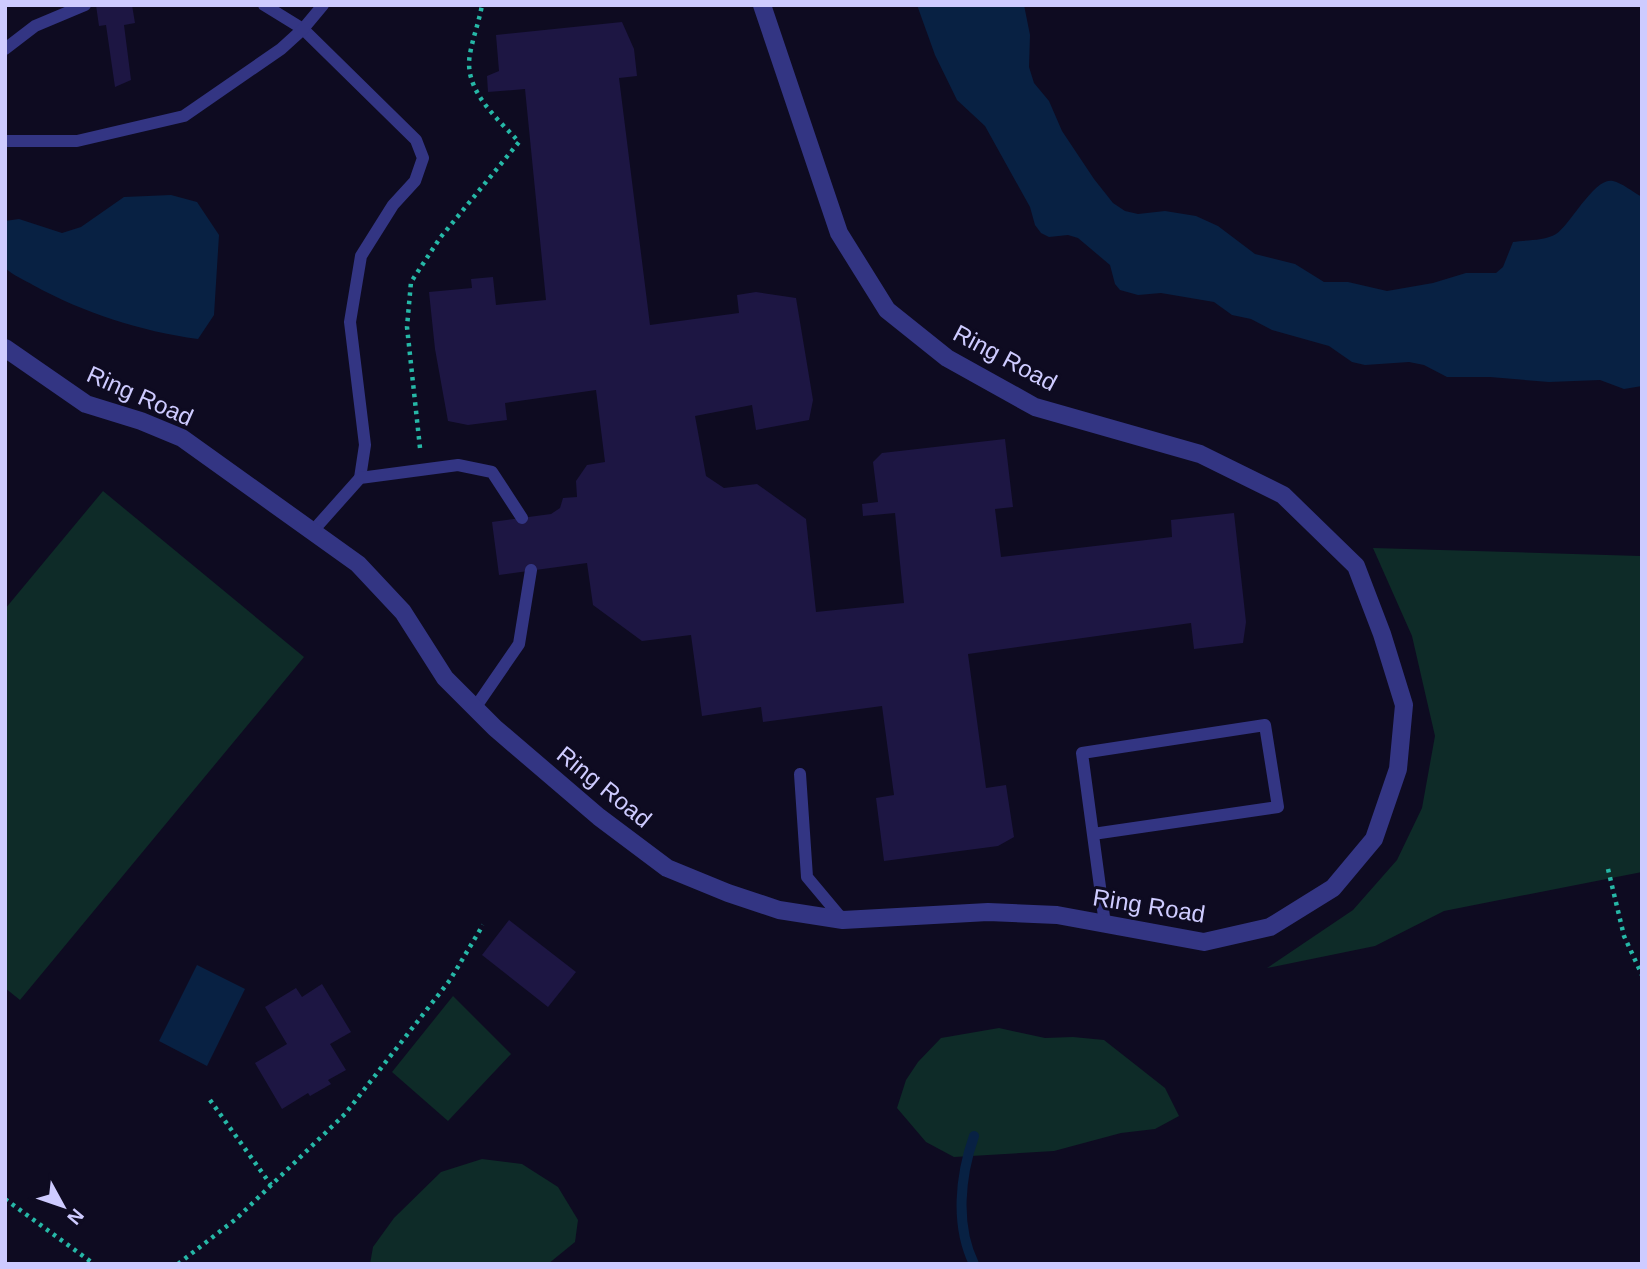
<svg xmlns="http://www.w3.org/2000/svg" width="1647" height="1269" font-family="Arial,sans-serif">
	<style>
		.green { fill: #0e2b28 }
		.water { fill: #082143 }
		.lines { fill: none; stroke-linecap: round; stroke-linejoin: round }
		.stream { stroke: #082143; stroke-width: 10 }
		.building { fill: #1d1643 }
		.path { stroke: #26b8a7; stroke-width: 4.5; stroke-dasharray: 3.5 5; stroke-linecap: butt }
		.service { stroke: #333583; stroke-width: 12 }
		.minor { stroke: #333583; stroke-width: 18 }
		.labels { text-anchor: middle; stroke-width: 6; stroke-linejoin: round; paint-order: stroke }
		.street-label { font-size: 24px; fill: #cecbff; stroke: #0e0b21 }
	</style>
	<rect width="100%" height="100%" fill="#0e0b21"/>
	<g class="green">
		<polygon points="103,491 304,657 20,1000 5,988 5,609"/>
		<polygon points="1373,548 1640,556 1642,581 1642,872 1444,911 1375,946 1267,968 1353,910 1397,860 1422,808 1435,736 1412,636"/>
		<polygon points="453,996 511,1054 448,1121 392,1072"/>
		<polygon points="999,1028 1045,1038 1073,1037 1104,1040 1165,1088 1179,1116 1155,1129 1121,1133 1054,1151 954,1157 926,1142 897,1108 906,1080 918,1062 941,1038"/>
		<polygon points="482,1159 522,1164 558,1187 578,1220 575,1242 548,1264 370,1264 373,1247 394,1218 441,1172"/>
	</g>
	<g class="water">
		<path d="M917,5H1024L1030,35L1029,67L1034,83L1049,101L1062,131L1094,179L1113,203L1125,211L1138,214L1165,211L1196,216L1218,226L1255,254L1295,264L1324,282H1348L1387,291L1433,283L1466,273H1496L1503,267L1513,242C1525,240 1545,241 1556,234C1571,224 1595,176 1613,181C1622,183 1633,192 1642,197V386L1624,389L1600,380L1549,382L1490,377H1447L1424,365L1409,362L1365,365L1352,362L1329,346L1272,330L1251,319L1232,315L1214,302L1161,293L1138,295L1120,290L1115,284L1110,265L1078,238L1068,235L1049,237L1041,233L1035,225L1030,207L985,126L957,100L935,55Z"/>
		<path d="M171,195L197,202L219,235L214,315L198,339C140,331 84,313 33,285C24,280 13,275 5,268V221L19,219L62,233L81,227L124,197Z"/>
		<polygon points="197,965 245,989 207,1066 159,1041"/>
	</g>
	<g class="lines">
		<path class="stream" d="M974,1264C955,1225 960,1176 974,1136"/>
	</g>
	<g class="building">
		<polygon points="96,5 132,5 135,23 124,25 131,80 115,87 106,25 99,26"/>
		<polygon points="622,22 634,49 637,76 619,78 650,325 739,313 737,295 756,292 796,298 813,400 809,420 756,430 752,405 695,416 706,476 724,488 757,484 806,519 816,612 904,603 895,513 863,516 862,504 878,502 873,462 882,453 1005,439 1013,507 995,509 1001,557 1172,537 1171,520 1234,513 1246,622 1243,643 1194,649 1191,623 968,654 986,788 1006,785 1014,837 998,846 884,861 876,798 894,795 882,706 763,722 761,707 702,716 691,635 642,641 593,605 587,563 499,575 492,522 551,514 560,508 563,498 577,497 576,481 587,465 605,462 596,390 505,403 507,420 468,425 448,421 435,349 429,292 472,288 471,279 493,277 496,305 546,300 525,89 488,92 487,76 499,71 496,35"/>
		<polygon points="509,920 576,972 548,1007 482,955"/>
		<polygon points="322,984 351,1032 330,1044 346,1070 328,1080 331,1084 310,1096 308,1093 282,1109 255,1063 287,1044 265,1007 296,988 302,997"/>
	</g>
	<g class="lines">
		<g class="path">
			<path d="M420,448L407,327L411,282L440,238L519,142C497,118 463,90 470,54C473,37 479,22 482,5"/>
			<polyline points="1608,869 1624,936 1642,975"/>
			<polyline points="210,1100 271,1185"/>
			<polyline points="5,1199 94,1264"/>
			<polyline points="178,1264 236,1219 345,1114 450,980 483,925"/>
		</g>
		<g class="service">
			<polyline points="264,5 303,29 416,140 423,158 415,181 393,205 361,256 350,322 365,445 360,478"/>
			<polyline points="5,49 35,26 85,5"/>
			<polyline points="5,141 77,141 184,116 281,49 303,29 323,5"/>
			<polyline points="311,533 360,478 458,465 492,472 522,518"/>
			<polyline points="475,708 519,644 531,570"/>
			<polyline points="800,774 807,877 843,920"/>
			<polyline points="1093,834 1278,807 1265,725 1082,753 1105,924"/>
		</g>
		<polyline class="minor" points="5,348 86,404 141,421 182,438 358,564 403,612 445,678 495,728 599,817 667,868 728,893 779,910 843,920 988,912 1057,915 1204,942 1270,927 1333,888 1374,839 1398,769 1404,705 1382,634 1356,566 1283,495 1200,454 1035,407 947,358 887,310 839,233 762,5"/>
	</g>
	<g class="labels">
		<g class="street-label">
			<text transform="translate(1005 358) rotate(28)" y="8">Ring Road</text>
			<text transform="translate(140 396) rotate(24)" y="8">Ring Road</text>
			<text transform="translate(604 787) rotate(39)" y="8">Ring Road</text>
			<text transform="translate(1149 906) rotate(9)" y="8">Ring Road</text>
		</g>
	</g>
	<rect width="1647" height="1269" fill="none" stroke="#cecbff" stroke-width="14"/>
	<g transform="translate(63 1206) rotate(130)" stroke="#0e0b21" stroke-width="5" paint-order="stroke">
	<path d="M0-5L12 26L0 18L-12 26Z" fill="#cecbff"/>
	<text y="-10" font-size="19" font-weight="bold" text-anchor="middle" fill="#cecbff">N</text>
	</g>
</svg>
